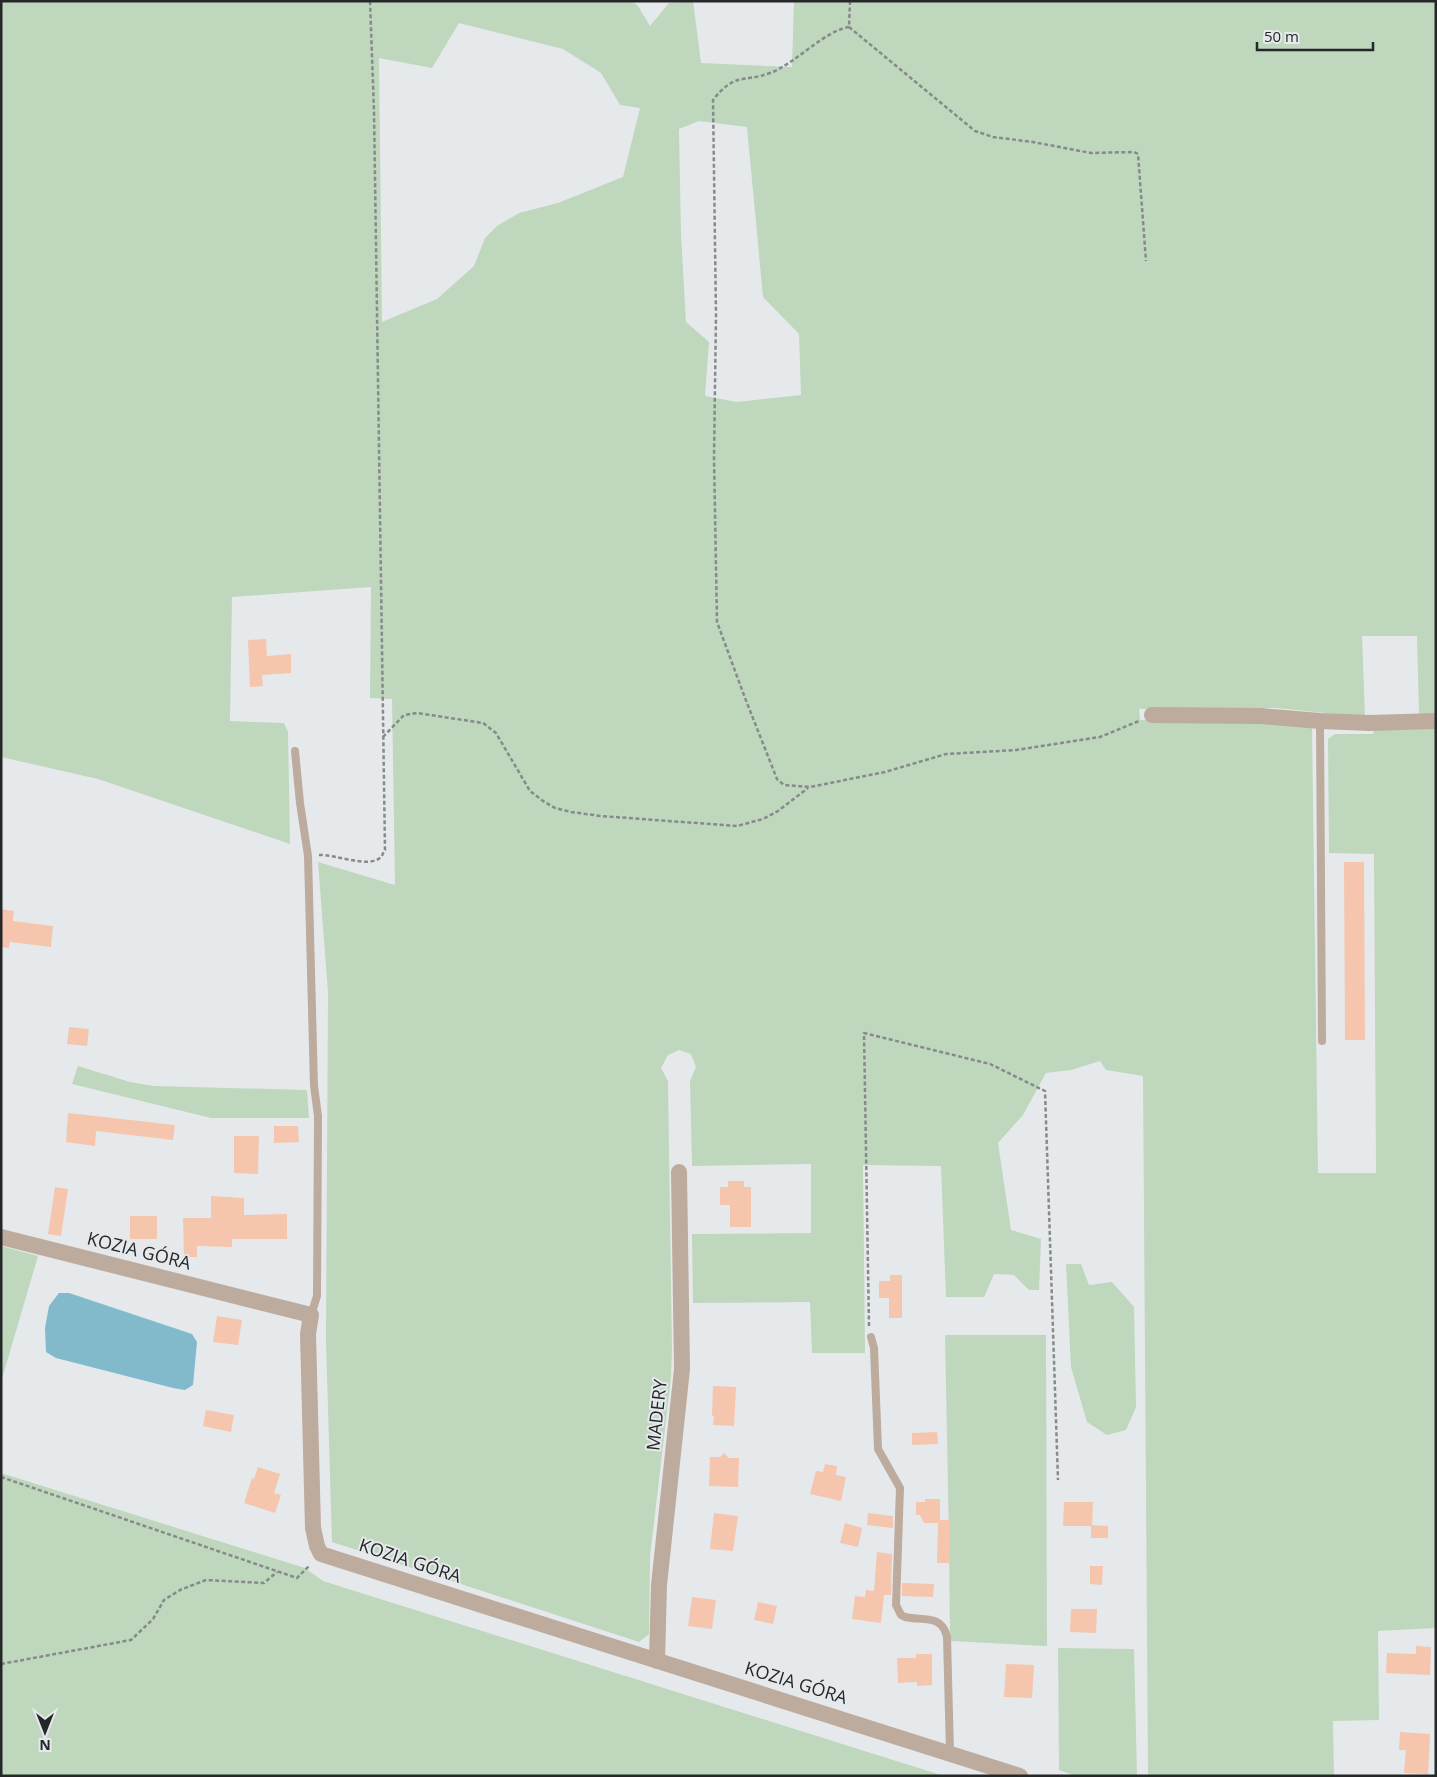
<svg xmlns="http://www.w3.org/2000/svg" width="1437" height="1777" font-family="'Open Sans',sans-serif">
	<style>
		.green { fill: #bed7bd; fill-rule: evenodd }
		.water { fill: #82bacc }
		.building { fill: #f5c5ad }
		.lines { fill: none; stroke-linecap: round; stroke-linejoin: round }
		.path { stroke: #87898b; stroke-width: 2.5; stroke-dasharray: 4 2.5; stroke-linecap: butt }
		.service { stroke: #bdab9d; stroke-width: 8 }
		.minor { stroke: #bdab9d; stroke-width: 16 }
		.labels { text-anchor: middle; stroke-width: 4; stroke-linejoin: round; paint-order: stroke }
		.street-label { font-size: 18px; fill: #262728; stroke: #e6e9ec }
	</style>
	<rect width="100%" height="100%" fill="#e6e9ec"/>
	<g class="green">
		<path d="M1,1H632L638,6L650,26L669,3L693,1L701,63L792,67L794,1H1436V715H1419L1417,636H1362L1365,717L1276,708L1139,709L1140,720L1234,721L1312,726L1318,1173H1376L1374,854L1329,853L1328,739L1335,734H1373L1374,730L1436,729V1628L1378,1631L1379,1720L1333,1721L1334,1776H1148L1143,1076L1106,1070L1100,1061L1071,1070L1046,1073L1023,1115L998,1143L1011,1230L1041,1239L1039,1290H1029L1014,1275L994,1274L984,1297H946L941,1166L863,1165L865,1353H812L810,1302L693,1303L692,1234L811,1233V1164L692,1166L690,1081L696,1067L691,1054L679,1050L668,1055L661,1068L668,1081L672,1351L671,1377L650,1557L649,1634L639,1642L332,1542L326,1342L328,992L318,862L395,885L392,699L370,698L371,587L232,597L230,721L284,723L288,732L290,844L98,779L1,757ZM459,23L563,49L601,73L620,105L640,108L623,177L558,203L519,213L497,226L485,238L474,266L437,299L382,322L379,58L432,68ZM699,121L747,127L763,297L799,334L801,395L737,402L705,396L709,342L686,322L681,235L679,129Z"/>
		<polygon points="78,1066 130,1082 154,1086 307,1090 309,1118 211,1118 72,1084"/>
		<polygon points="1,1246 38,1256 1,1382"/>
		<polygon points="1066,1264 1081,1264 1089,1285 1112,1282 1134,1307 1136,1407 1126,1430 1107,1435 1087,1422 1071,1367"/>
		<polygon points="945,1335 1046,1335 1047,1646 950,1641 949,1540"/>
		<polygon points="1,1473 305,1568 323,1581 944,1776 1,1776"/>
		<polygon points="1058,1648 1134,1649 1137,1776 1076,1776 1059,1770"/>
	</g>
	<polygon class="water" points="59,1293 69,1293 192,1334 197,1342 193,1385 185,1390 173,1388 56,1358 46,1352 45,1328 49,1306"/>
	<g class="building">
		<polygon points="266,639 267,656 291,654 291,673 262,675 263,686 250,687 248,640"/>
		<polygon points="1344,862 1364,862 1365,1040 1345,1040"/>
		<polygon points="1,909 14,911 13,921 53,926 51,947 10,942 9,948 1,947"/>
		<polygon points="69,1027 89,1029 87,1046 67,1044"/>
		<polygon points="68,1113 175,1125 173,1140 96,1131 95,1146 66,1142"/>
		<polygon points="274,1126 298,1126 299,1142 274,1143"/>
		<polygon points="234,1136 259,1136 258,1174 234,1173"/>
		<polygon points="728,1181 744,1181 744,1187 751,1187 751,1227 730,1227 730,1205 720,1205 720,1187 728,1187"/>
		<polygon points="55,1187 68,1189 61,1236 48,1234"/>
		<polygon points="211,1196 244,1198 244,1215 287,1214 287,1239 232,1239 232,1247 197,1246 197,1257 184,1257 183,1218 211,1218"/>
		<rect x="130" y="1216" width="27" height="23"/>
		<polygon points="890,1275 902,1275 902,1318 889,1318 889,1298 879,1298 879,1281 890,1281"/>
		<polygon points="217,1316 242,1320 238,1345 213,1342"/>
		<polygon points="713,1386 736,1387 734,1426 713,1425 714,1416 712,1416"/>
		<polygon points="206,1410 234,1415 231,1432 203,1426"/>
		<polygon points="937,1432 938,1444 912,1445 912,1433"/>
		<polygon points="724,1453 729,1458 739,1458 738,1487 709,1486 710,1457 720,1457"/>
		<polygon points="825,1464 837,1466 836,1475 846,1477 841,1501 810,1494 816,1471 823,1472"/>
		<polygon points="258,1467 280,1474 274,1493 281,1495 275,1513 244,1503 252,1478 254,1479"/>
		<polygon points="925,1499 940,1499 940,1520 950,1520 949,1563 937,1563 938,1523 924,1523 920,1515 916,1515 916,1502 925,1502"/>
		<polygon points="1064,1502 1093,1502 1092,1525 1108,1526 1108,1538 1091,1538 1091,1526 1063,1526"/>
		<polygon points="714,1513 738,1516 733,1551 710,1549"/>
		<polygon points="868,1513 893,1516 893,1528 867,1525"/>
		<polygon points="845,1523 862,1528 858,1547 840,1543"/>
		<polygon points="877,1552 892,1554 891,1595 884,1595 881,1623 852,1619 855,1596 865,1597 866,1590 874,1591"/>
		<polygon points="1090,1566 1103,1566 1102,1585 1090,1584"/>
		<polygon points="902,1583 934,1584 933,1597 902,1596"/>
		<polygon points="692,1597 716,1600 712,1629 688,1626"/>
		<polygon points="758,1602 777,1606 773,1624 754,1620"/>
		<polygon points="1071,1609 1097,1609 1096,1633 1070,1632"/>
		<polygon points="1416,1646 1431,1647 1430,1675 1386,1673 1387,1653 1416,1654"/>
		<polygon points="916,1654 932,1654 932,1685 917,1686 917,1682 898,1683 897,1658 916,1658"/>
		<polygon points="1006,1664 1034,1665 1032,1698 1004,1697"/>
		<polygon points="1400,1732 1430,1734 1428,1774 1404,1773 1406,1750 1399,1750"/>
	</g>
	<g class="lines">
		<g class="path">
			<path d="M850,1L849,27C824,31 795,64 770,73C742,83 735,72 713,100L716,315L714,457L717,622L745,698L777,779L784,785L810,787L885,772L946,754L1016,750L1100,737L1139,721"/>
			<polyline points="849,27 975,131 993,137 1033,142 1091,153 1134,152 1138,154 1146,261"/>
			<polyline points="383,737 404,715 417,713 483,723 496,733 530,791 543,801 555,808 571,812 601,816 737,826 763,819 778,811 808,788"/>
			<path d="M319,855C335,854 369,869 381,857C383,855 383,852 385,850L374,111L370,1"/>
			<polyline points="869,1326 864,1033 990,1064 1045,1091 1058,1480"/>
			<polyline points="1,1477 297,1578 310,1565"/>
			<polyline points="1,1664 131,1640 153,1619 164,1600 180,1590 206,1580 264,1583 277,1572"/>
		</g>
		<g class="service">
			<polyline points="1320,721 1322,1041"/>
			<polyline points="295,751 300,803 308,856 314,1086 318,1116 317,1296 311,1315"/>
			<path d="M871,1337L874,1348L878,1449L900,1488L896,1605L901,1615L905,1617C923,1621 942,1614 947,1637L950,1753"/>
		</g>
		<g class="minor">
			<polyline points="1152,715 1261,716 1320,721 1370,723 1436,721"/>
			<polyline points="1,1237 311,1315 308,1334 313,1528 317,1546 321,1554 1020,1776"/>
			<polyline points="657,1661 659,1585 682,1369 679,1172"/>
		</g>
	</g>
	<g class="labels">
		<g class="street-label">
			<text transform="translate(139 1251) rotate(14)" y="6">KOZIA GÓRA</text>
			<text transform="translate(657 1415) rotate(-84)" y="6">MADERY</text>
			<text transform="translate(410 1561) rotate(18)" y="6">KOZIA GÓRA</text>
			<text transform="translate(796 1683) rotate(17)" y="6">KOZIA GÓRA</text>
		</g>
	</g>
	<rect width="1437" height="1777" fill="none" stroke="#262728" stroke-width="5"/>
	<g transform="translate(45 1732) rotate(180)" stroke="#e6e9ec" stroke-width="4" paint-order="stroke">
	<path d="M0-4L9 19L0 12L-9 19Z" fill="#262728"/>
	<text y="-8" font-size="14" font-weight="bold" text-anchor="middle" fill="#262728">N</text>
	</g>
	<path d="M1257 42v8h116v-8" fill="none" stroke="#262728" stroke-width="2.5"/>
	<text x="1264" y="42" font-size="15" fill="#262728" stroke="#e6e9ec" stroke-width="4" paint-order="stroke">50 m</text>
</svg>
